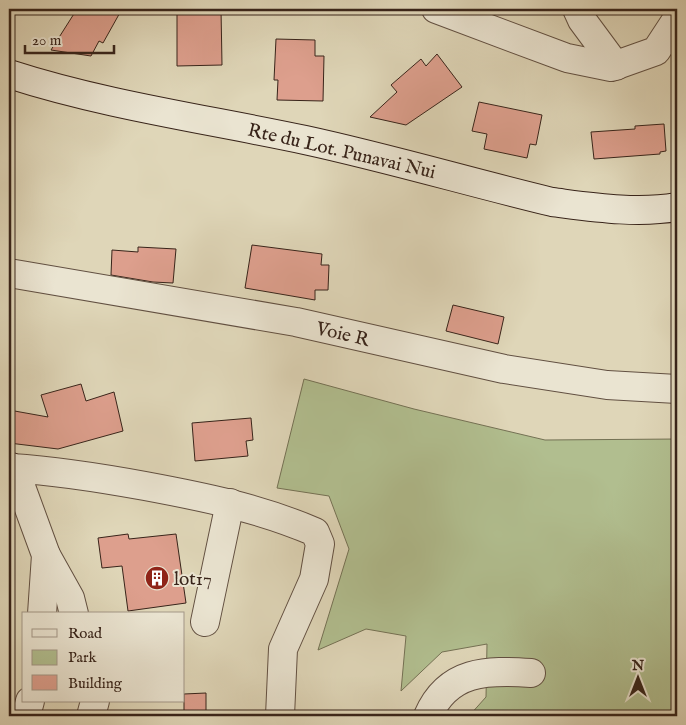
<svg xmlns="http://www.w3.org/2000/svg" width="686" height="725" font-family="'IM FELL English',serif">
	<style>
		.green { fill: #b1be8f; stroke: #747154 }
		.building { fill: #dd9f8d; stroke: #38241a }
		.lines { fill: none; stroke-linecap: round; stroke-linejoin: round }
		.street-casing { stroke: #625042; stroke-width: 30 }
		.secondary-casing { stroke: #38241a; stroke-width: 30 }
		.street { stroke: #eae4d1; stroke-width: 28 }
		.secondary { stroke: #eae4d1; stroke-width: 28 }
		.labels { text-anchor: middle; stroke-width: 4; stroke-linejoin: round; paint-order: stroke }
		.street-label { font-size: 19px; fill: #38241a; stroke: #eae4d1 }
		.poi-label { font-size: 19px; fill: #38241a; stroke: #eae4d1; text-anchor: start }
	</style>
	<rect width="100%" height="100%" fill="#dfd6b8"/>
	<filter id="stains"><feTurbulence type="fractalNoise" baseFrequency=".004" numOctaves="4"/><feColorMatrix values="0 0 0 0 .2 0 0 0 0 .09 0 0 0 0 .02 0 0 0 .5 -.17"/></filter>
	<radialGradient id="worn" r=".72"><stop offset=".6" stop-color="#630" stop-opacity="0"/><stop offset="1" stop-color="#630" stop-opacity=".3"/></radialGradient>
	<polygon class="green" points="304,379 414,409 545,440 677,439 677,716 469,716 486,697 487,644 442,652 401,691 406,636 366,629 318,650 349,549 329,496 277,488"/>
	<g class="building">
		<polygon points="77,9 122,9 103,43 99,41 91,56 51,50"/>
		<polygon points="177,9 221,9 222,65 177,66"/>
		<polygon points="276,39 315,40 315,56 324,56 323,101 277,100 278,80 274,80"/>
		<polygon points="437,54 462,87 406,125 370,117 397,92 391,85 421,59 426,66"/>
		<polygon points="479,102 542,115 536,145 530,144 527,158 484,149 487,134 472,131"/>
		<polygon points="664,124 666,151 660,152 660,154 594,159 591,132 635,129 635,126"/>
		<polygon points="252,245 322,254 321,265 329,265 328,290 315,290 315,300 245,288"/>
		<polygon points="138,247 176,249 173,283 153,282 111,275 112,250 138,252"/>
		<polygon points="453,305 504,317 498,344 446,331"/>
		<polygon points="81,384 86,401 114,392 123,431 58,449 9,443 9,410 48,417 41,395"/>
		<polygon points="251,418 253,440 246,441 248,456 195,461 192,423"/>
		<polygon points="128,534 129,539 176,534 186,603 128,611 122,566 102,568 98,538"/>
		<polygon points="206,693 206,716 184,716 184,694"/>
	</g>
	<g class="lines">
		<g class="street-casing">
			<g id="street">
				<polyline points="436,9 567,58 611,67 656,51 677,19"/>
				<polyline points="577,9 582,20 616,66"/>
				<polyline points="9,273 296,322 504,369 607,385 677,389"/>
				<polyline points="46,555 70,598 74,614"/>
				<path d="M42,614L46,555L20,484L12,468C57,471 101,478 145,486C204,497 259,508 315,532L320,544L314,579L283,649L280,716"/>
				<polyline points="205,622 230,503"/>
				<polyline points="26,716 30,701"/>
				<polyline points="91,716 95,701"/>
				<path d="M428,716C448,670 487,670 531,673"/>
			</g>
		</g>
		<g class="secondary-casing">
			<g id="secondary">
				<path d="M9,74C105,105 206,119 305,140C388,158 469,182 552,202C592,207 636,214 677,207"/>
				<polyline points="9,466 12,468"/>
			</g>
		</g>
		<use href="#street" class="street"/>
		<use href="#secondary" class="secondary"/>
	</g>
	<defs>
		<g id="building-disc" transform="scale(1.25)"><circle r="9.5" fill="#8f2418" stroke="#eae4d1"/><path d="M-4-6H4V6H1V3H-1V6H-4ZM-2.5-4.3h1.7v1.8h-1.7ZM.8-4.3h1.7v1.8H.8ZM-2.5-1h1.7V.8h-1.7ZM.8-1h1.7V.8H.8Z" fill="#fff"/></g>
	</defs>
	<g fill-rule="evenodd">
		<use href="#building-disc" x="157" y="578"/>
	</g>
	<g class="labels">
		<g class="street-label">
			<text transform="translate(342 150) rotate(13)" y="7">Rte du Lot. Punavai Nui</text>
			<text transform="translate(343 333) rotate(13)" y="7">Voie R</text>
		</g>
		<g class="poi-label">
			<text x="174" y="585">lot17</text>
		</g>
	</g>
	<rect width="686" height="725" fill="none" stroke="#dfd6b8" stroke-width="30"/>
	<rect x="10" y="10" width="666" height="705" fill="none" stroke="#38241a" stroke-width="2.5"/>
	<rect x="15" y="15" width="656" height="695" fill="none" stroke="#38241a"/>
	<rect x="22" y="612" width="162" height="90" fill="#eae4d1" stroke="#a39788"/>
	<rect x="32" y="629" width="25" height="8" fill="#eae4d1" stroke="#a39788"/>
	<text x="68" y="638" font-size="15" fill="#38241a">Road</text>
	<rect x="32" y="650" width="25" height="15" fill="#b1be8f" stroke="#a39788"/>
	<text x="68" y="662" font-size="15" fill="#38241a">Park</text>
	<rect x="32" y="675" width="25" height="15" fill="#dd9f8d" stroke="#a39788"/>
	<text x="68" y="688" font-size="15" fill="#38241a">Building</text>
	<g transform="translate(638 678)" stroke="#eae4d1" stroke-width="4" paint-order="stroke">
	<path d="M0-4L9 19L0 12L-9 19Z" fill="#38241a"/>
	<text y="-8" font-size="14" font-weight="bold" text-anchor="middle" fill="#38241a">N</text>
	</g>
	<path d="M25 45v8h89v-8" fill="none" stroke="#38241a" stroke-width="2.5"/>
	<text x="32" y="45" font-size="15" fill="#38241a" stroke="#eae4d1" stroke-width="4" paint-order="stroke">20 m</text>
	<rect width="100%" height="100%" filter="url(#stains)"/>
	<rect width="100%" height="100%" fill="url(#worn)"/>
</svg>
